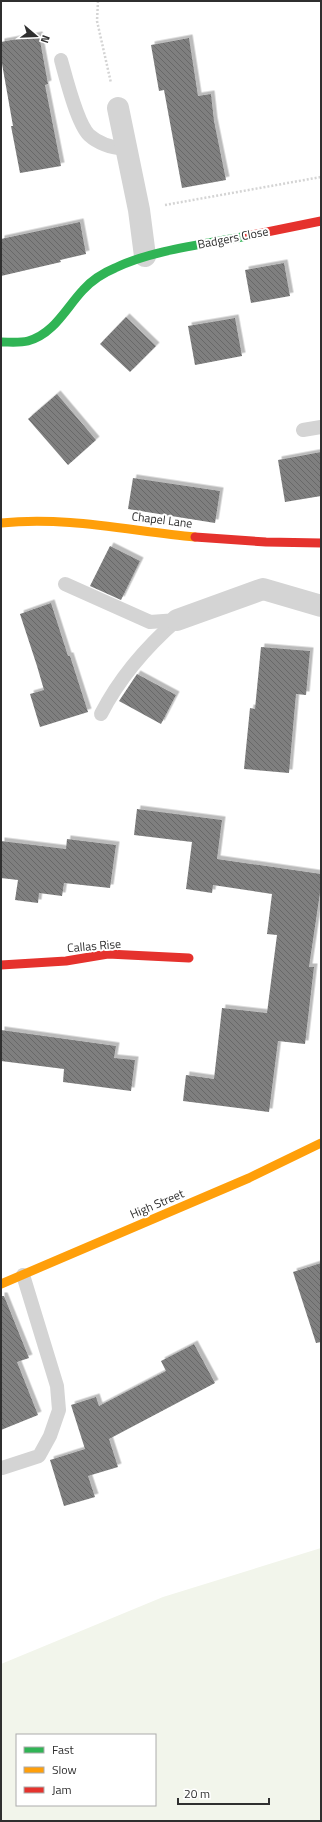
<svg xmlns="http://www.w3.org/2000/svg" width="322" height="1822" font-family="'Titillium Web',sans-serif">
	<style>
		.green { fill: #f2f5eb; fill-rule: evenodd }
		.building { fill: url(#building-back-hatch); filter: url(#shadow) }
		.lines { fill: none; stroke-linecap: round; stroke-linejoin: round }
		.path { stroke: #d4d4d4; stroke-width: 2.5; stroke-dasharray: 2 2; stroke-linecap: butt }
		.lane { stroke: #d4d4d4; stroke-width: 14 }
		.street { stroke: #d4d4d4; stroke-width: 22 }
		.fast { stroke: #30b455; stroke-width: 9 }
		.slow { stroke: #ff9f0a; stroke-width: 9 }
		.jam { stroke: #e5322d; stroke-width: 9 }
		.labels { text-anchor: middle; stroke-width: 4; stroke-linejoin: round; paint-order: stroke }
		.street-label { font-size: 12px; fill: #2f2f2f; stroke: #fff }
	</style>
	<defs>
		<pattern id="building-back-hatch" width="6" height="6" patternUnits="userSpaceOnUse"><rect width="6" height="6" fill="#7f7f7f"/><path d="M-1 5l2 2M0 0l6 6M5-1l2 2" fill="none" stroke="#686868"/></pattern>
		<filter id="shadow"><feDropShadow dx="3.5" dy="-3.5" stdDeviation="0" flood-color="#0004"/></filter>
	</defs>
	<rect width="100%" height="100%" fill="#fff"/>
	<path class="green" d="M321,1548V1821H1V1664L163,1597ZM17,1735H155V1805H17Z"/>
	<g class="building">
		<polygon points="39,35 48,84 45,85 61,166 20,173 11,126 13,126 1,58 1,42"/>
		<polygon points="189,38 198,96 211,94 214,121 226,180 182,188 164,90 159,91 151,45"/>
		<polygon points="80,222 86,254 60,260 61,262 1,276 1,239"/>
		<polygon points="284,263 290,296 251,303 245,270"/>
		<polygon points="126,317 156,346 130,372 100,344"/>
		<polygon points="235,318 242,356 195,365 188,326"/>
		<polygon points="57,394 96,440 68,465 28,419"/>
		<polygon points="321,452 321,496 285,502 278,460"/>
		<polygon points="133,478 220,491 215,523 128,509"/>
		<polygon points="110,546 140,561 121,600 90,586"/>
		<polygon points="51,603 68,656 70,656 88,712 40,727 30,694 44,690 37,666 20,614"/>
		<polygon points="261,647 310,651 306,695 296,694 289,773 244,769 250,708 255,709"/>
		<polygon points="137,674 176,695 161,724 119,701"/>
		<polygon points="137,809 222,820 217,859 321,874 321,886 309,967 314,967 305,1044 278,1041 269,1112 183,1101 186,1075 214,1079 222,1008 267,1013 277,935 267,934 272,894 213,885 212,893 186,889 192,842 134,835"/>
		<polygon points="67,839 116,845 110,888 64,883 62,896 39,893 38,903 15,900 18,880 1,878 1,841 66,849"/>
		<polygon points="1,1030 116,1046 114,1058 135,1060 131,1091 63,1082 64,1069 1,1061"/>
		<polygon points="321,1263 321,1342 316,1343 293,1272"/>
		<polygon points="1,1296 4,1296 29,1358 17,1362 38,1415 1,1430"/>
		<polygon points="194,1344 215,1383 109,1439 118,1467 88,1476 95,1497 64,1506 50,1460 85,1449 71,1405 96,1397 99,1406 166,1371 161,1361"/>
	</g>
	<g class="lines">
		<g class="path">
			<polyline points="98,1 97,21 111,83"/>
			<polyline points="165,205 321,177"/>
		</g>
		<g class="lane">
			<path d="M61,60C66,78 77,123 89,135C100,145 113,148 126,149"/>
			<polyline points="303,430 321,427"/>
			<polyline points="65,584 150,622 177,620"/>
			<path d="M101,714C120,677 146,647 177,620"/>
			<polyline points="2,1468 39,1456 50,1436 59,1410 57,1386 23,1275"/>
		</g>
		<g class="street">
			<polyline points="118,108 139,210 145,256"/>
			<polyline points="177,620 263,589 321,606"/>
		</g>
		<path class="fast" d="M1,342C10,342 20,343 28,341C54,334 66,308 83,290C92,280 103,273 115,268C152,250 206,244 247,236"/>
		<g class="slow">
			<path d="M1,523C67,516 130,531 195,537"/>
			<polyline points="1,1284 249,1178 321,1143"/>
		</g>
		<g class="jam">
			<polyline points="247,236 321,221"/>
			<polyline points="195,537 266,542 321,543"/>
			<polyline points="1,965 66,961 108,954 189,958"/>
		</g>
	</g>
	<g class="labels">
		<g class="street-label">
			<text transform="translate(233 238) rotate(-11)" y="4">Badgers Close</text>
			<text transform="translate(162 520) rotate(7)" y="4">Chapel Lane</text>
			<text transform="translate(94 946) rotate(-5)" y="4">Callas Rise</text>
			<text transform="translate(157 1204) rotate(-23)" y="4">High Street</text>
		</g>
	</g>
	<rect width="322" height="1822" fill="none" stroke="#2f2f2f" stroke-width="4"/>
	<rect x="16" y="1734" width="140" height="72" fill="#ffffff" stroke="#acacac"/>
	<rect x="24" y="1747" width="20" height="6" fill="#30b455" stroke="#acacac"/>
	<text x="52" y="1754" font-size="12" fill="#2f2f2f">Fast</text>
	<rect x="24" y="1767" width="20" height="6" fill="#ff9f0a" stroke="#acacac"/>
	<text x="52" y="1774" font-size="12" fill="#2f2f2f">Slow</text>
	<rect x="24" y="1787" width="20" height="6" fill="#e5322d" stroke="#acacac"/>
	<text x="52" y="1794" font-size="12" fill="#2f2f2f">Jam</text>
	<g transform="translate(36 36) rotate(109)" stroke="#ffffff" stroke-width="3" paint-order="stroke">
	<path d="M0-3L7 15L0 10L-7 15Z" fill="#2f2f2f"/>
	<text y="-6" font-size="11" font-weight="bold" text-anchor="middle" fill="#2f2f2f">N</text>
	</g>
	<path d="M178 1798v6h91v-6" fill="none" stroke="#2f2f2f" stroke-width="2"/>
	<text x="184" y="1798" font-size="12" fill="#2f2f2f" stroke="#ffffff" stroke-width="3" paint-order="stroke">20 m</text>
</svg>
